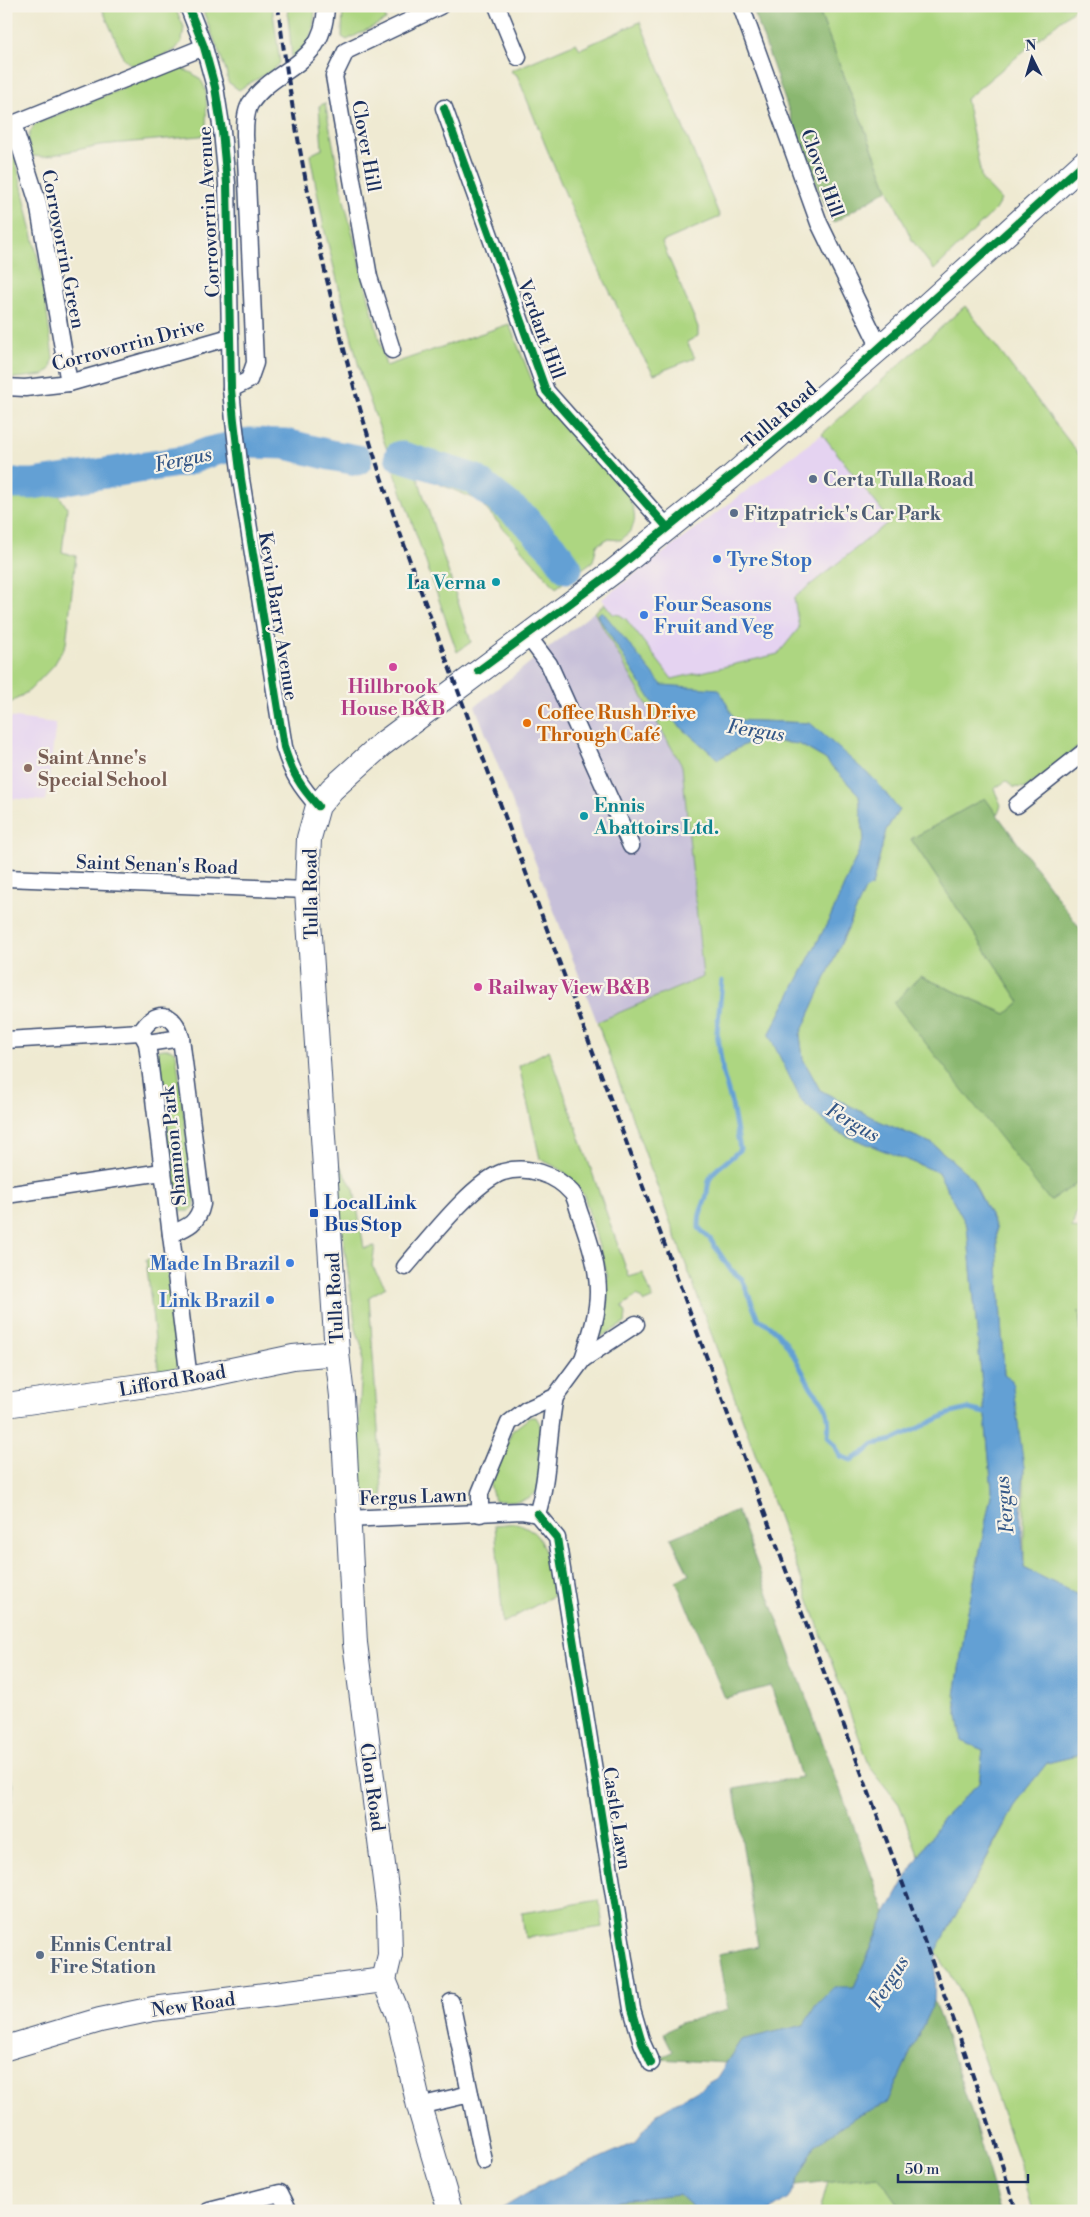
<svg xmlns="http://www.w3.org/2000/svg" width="1090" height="2217" font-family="'Libre Bodoni',serif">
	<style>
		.built { fill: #e5d3f1 }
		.industrial { fill: #c7c0d9 }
		.green { fill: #add681; stroke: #648270 }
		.forest { fill: #8ab76f; stroke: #527366 }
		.water { fill: #63a0d4; stroke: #3f6899 }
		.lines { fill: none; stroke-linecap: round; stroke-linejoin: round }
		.stream { stroke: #63a0d4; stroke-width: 5 }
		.river { stroke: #63a0d4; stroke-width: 31 }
		.street-casing { stroke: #3b4b6f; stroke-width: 19 }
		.secondary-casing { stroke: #3b4b6f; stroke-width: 26 }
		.street { stroke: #fff; stroke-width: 16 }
		.secondary { stroke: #fff; stroke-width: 24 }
		.rail { stroke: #1b2f5e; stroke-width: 4; stroke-dasharray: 8 4; stroke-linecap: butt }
		.cycleway-casing { stroke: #f7f3e8; stroke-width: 11 }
		.cycleway { stroke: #00873e; stroke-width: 8 }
		.service-dot { fill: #5c6f8a; stroke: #f7f3e8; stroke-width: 2 }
		.shop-dot { fill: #3f7fe0; stroke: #f7f3e8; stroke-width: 2 }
		.culture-dot { fill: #0f9aa8; stroke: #f7f3e8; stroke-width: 2 }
		.hotel-dot { fill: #d1479c; stroke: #f7f3e8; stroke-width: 2 }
		.food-dot { fill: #e8710a; stroke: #f7f3e8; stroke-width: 2 }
		.education-dot { fill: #8d6e63; stroke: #f7f3e8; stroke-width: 2 }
		.transit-dot { fill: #1a4fb4; stroke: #f7f3e8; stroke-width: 2 }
		.labels { text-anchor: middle; stroke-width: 4.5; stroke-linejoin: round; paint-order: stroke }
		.street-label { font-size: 19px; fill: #1b2f5e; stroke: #f7f3e8 }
		.service-label { font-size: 19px; font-weight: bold; fill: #4e5e75; stroke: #f7f3e8; text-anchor: start }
		.shop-label { font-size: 19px; font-weight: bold; fill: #366cbe; stroke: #f7f3e8; text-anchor: start }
		.culture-label { font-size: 19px; font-weight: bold; fill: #0d838f; stroke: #f7f3e8; text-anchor: end }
		.hotel-label { font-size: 19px; font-weight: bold; fill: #b23c85; stroke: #f7f3e8 }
		.food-label { font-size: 19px; font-weight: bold; fill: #c56008; stroke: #f7f3e8; text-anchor: start }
		.education-label { font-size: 19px; font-weight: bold; fill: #785e54; stroke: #f7f3e8; text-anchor: start }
		.transit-label { font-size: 19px; font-weight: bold; fill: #164399; stroke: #f7f3e8; text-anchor: start }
		.water-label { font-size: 20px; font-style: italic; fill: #345787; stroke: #f7f3e8 }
	</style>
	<rect width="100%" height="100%" fill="#f7f3e8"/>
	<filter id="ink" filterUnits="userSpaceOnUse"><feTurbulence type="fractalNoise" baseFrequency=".02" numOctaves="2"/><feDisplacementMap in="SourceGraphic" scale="10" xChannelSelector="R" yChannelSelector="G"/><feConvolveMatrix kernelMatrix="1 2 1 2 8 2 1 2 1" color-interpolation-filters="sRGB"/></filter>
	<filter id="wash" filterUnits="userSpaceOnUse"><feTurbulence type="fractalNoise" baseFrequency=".0096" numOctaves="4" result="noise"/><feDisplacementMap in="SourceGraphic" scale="20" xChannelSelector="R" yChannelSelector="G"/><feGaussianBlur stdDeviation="1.12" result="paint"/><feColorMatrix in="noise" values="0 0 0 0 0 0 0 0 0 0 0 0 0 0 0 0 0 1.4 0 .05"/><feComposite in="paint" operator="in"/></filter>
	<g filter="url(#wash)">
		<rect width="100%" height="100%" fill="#efead2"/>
		<g class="built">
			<polygon points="822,434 890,521 794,598 799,628 778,654 672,679 613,615 602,599"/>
			<polygon points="6,717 56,723 46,801 6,798"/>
		</g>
		<polygon class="industrial" points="594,612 682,766 703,977 597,1022 475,706"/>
		<g class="green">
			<polygon points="101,6 174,6 184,27 182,41 175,50 141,66 131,65 124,59"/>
			<path d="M201,6H272L280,63C272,73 251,81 239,90L228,82L226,70Z"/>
			<path d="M287,6H315C314,31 312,42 292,58Z"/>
			<polygon points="343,6 389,6 384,9 386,20 347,40 342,37"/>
			<polygon points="817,6 1078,6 966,99 982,180 1001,200 995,210 934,270 912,240 888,189"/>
			<path d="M640,22L720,217L662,242L698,327V336L687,342L695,358L654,374C638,351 626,325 614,300C577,227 548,151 517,75L510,71L576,43L580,49Z"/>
			<path d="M178,68C218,78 203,103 207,133L200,136L100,145L43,157L33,156C25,144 27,136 35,124L168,70Z"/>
			<path d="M325,103L343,196L386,366L509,324L540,400L627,493C636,513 640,525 621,540L607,539L597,545L593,561L556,588L478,500L417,475L471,642L457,652L361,375L324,228L310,155L322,149L319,106Z"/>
			<polygon points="6,147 13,154 18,169 43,282 53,358 51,369 44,375 6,379"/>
			<polygon points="965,306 1084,461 1084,742 1026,788 1013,787 1006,781 994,789 1001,805 997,815 985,798 911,839 1020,1002 1006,1014 920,976 1050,1200 1084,1179 1084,1207 1076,1213 1072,1228 1084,1229 1084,1352 1079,1311 1084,1365 1084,1598 1024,1568 1024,1467 1004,1375 996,1227 971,1177 933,1144 879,1121 820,1090 803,1059 800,1035 865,890 872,886 886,830 899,810 810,723 734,720 653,703 718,759 755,739 799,744 825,759 859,795 864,839 832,914 769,1035 837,1132 938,1172 967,1226 992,1490 967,1616 955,1696 962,1741 983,1750 979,1783 943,1818 919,1856 899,1804 870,1767 597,1022 703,977 682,766 594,612 605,604 613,614 620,615 626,619 672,679 778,654 799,628 794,598 890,521 822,434"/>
			<polygon points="6,475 47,475 67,508 62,552 76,556 66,644 54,665 30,690 6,706"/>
			<polygon points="164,1049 170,1049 176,1053 195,1202 194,1207 189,1211 182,1211 175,1205 156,1056 158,1050"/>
			<polygon points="549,1050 629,1277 643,1273 653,1299 644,1302 638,1295 622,1306 626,1313 625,1323 597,1339 607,1308 607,1274 584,1196 574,1182 560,1169 540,1159 519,1066"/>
			<polygon points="339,1165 354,1189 364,1248 375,1246 372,1266 386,1287 369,1297 383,1502 372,1502 365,1500 355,1479 363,1351 356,1329 334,1173"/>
			<polygon points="165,1256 179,1352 178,1364 173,1372 159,1375 146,1259"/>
			<path d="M530,1417H536L540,1424L538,1490C529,1503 508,1502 494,1500L490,1484L512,1431Z"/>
			<path d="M516,1523C549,1531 548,1568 553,1596L503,1623L495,1525Z"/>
			<polygon points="1084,1754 1084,2211 1033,2211 1022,2170 959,1988 936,1952 1020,1797 1047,1763"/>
			<path d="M6,1766C15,1783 15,1798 6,1815Z"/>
			<polygon points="599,1900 603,1927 525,1938 522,1913"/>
			<polygon points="879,2176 903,2211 820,2211 828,2181"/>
		</g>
		<g class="forest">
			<polygon points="752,6 817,6 888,189 833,223 811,174"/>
			<polygon points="985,798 1084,934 1084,1179 1050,1201 894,1003 920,976 1006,1014 1020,1002 911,839"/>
			<polygon points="737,1510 886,1914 854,1987 816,2005 804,2025 741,2040 726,2063 659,2059 672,2050 664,2034 680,2023 728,2010 718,1954 758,1946 734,1789 801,1777 771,1686 725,1698 676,1581 689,1574 671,1538"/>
			<polygon points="934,2001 972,2114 1000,2211 903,2211 878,2176 795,2185 815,2145 855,2117 887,2103"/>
			<polygon points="679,2194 697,2211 597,2211 619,2200"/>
		</g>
		<polygon class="water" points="602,611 662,685 719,689 735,720 810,723 876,781 899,810 886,830 872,886 865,890 800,1035 803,1059 820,1090 879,1121 933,1144 971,1177 996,1227 1004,1375 1012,1380 1024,1467 1021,1518 1024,1568 1084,1598 1084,1754 1047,1763 1020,1797 995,1842 936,1952 934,2001 887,2103 855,2117 815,2145 788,2199 770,2211 697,2211 679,2194 619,2200 597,2211 498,2211 548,2181 636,2142 656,2114 716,2079 741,2040 804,2025 816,2005 834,1987 854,1987 886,1914 910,1871 943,1818 979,1783 983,1750 962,1741 955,1696 967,1616 992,1490 967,1226 938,1172 837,1132 802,1102 769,1035 832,914 864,839 859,795 825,759 799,744 755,739 718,759 653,703 597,615"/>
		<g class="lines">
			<path class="stream" d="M722,981L717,1032L723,1074L732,1105L740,1149C731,1160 721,1164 714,1172C706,1181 709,1188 706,1198C701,1212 699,1211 699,1228L710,1239L730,1269L742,1279L758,1319C786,1331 796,1362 811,1387C815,1394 824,1401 826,1409C829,1417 829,1427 828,1436L835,1445L840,1456L851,1460L864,1453L874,1444L893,1440L948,1414L968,1409L989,1414"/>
			<g class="river">
				<polyline points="400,456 474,479 523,518 555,551 567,568"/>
				<polyline points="6,484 33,484 185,461 209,452 249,443 286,444 330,455 357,460"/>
			</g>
		</g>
	</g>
	<g filter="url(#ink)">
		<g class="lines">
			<g class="street-casing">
				<g id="street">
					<path d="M188,6L204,47L215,87L222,131L227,183L231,389L234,421L241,479L284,747C292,773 300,786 318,806"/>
					<polyline points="497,6 518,57"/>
					<polyline points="741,6 819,223 880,348"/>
					<polyline points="444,108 546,391 667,527"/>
					<polyline points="13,124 204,47"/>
					<polyline points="6,126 13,124 38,203 69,383"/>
					<polyline points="392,350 369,277 334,76 346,51 440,6"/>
					<polyline points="6,387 25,388 69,383 230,337"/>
					<path d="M231,389L249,380L255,363L245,135C245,125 245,113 250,104C276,65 324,68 326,6"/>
					<polyline points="527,635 549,664 631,846"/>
					<polyline points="1017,805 1084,752"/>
					<polyline points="6,878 307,890"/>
					<polyline points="141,1032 147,1043 189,1379"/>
					<path d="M6,1040L141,1032C155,1009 175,1011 181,1038L202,1204C198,1223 188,1227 171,1234"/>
					<polyline points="147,1043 181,1038"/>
					<polyline points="6,1195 162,1172"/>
					<path d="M405,1267C428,1241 472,1183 503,1172C527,1165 556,1174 572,1193C576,1198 577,1206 579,1211C588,1237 598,1264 598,1292C598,1315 590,1337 583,1359"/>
					<polyline points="480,1514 480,1493 509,1423 526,1410 555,1397 583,1359 636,1324"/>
					<polyline points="537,1514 557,1538 632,2009 642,2043 651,2063"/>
					<path d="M347,1519L521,1511L537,1514C549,1477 547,1436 555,1397"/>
					<polyline points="451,2002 484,2161"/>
					<polyline points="419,2106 470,2094"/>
					<polyline points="209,2211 280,2193 288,2209"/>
				</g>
			</g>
			<g class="secondary-casing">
				<g id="secondary">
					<polyline points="6,1405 189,1379 293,1357 337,1353"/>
					<polyline points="6,2048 100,2020 153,2009 384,1980"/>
					<polyline points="450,2211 419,2106 398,2014 384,1980 390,1955 389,1912 355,1643 342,1396 337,1353 307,890 309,838 318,806 332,789 381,745 614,571 730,478 880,348 1084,163"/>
				</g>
			</g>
			<use href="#street" class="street"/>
			<use href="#secondary" class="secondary"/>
			<path class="rail" d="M278,6C294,135 320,262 354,387C384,497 426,605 466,712L957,2029L995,2141L1016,2211"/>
			<g class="cycleway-casing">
				<g id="cycleway">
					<path d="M188,6L204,47L215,87L222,131L227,183L231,389L234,421L241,479L284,747C292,773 300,786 318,806"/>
					<polyline points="444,108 546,391 667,527"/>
					<polyline points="478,671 614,571 796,423 1084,163"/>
					<polyline points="537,1514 557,1538 632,2009 642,2043 651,2063"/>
				</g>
			</g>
			<use href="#cycleway" class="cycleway"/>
		</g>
	</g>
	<g class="service-dot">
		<circle cx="813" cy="479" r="5"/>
		<circle cx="734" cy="513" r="5"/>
		<circle cx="40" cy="1955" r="5"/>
	</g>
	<g class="shop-dot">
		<circle cx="717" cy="559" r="5"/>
		<circle cx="644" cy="615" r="5"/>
		<circle cx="290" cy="1263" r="5"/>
		<circle cx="270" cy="1300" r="5"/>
	</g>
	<g class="culture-dot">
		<circle cx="496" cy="582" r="5"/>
		<circle cx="584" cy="816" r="5"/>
	</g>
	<g class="hotel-dot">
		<circle cx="393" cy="667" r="5"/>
		<circle cx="478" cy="987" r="5"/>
	</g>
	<circle class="food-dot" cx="527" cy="723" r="5"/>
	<circle class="education-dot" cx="28" cy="768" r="5"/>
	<rect class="transit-dot" x="309" y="1208" width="10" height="10" rx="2.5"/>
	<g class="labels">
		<g class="street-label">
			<text transform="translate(367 146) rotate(80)" y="7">Clover Hill</text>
			<text transform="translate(823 173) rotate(70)" y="7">Clover Hill</text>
			<text transform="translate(208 212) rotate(-93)" y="7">Corrovorrin Avenue</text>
			<text transform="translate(64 249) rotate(79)" y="7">Corrovorrin Green</text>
			<text transform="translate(542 329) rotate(70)" y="7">Verdant Hill</text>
			<text transform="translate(128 344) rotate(-15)" y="7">Corrovorrin Drive</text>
			<text transform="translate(779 415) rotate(-41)" y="7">Tulla Road</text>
			<text transform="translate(279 616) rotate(81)" y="7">Kevin Barry Avenue</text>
			<text transform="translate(157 864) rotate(2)" y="7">Saint Senan's Road</text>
			<text transform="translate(310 894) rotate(-91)" y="7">Tulla Road</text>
			<text transform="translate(173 1146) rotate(-96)" y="7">Shannon Park</text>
			<text transform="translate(334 1298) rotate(-93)" y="7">Tulla Road</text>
			<text transform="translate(172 1380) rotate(-10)" y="7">Lifford Road</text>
			<text transform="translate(413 1496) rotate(-2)" y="7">Fergus Lawn</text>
			<text transform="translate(373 1787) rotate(82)" y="7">Clon Road</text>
			<text transform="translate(618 1818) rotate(81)" y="7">Castle Lawn</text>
			<text transform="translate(193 2004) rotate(-8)" y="7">New Road</text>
		</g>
		<g class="service-label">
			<text x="823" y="486">Certa Tulla Road</text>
			<text x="744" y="520">Fitzpatrick's Car Park</text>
			<text x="50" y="1951">Ennis Central<tspan x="50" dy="22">Fire Station</tspan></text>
		</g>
		<g class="shop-label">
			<text x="727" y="566">Tyre Stop</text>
			<text x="654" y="611">Four Seasons<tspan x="654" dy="22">Fruit and Veg</tspan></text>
			<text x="280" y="1270" text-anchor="end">Made In Brazil</text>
			<text x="260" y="1307" text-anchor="end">Link Brazil</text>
		</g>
		<g class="culture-label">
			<text x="486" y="589">La Verna</text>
			<text x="594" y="812" text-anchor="start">Ennis<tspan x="594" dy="22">Abattoirs Ltd.</tspan></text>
		</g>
		<g class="hotel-label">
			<text x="393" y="693">Hillbrook<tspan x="393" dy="22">House B&amp;B</tspan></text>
			<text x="488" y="994" text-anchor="start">Railway View B&amp;B</text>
		</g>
		<g class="food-label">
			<text x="537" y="719">Coffee Rush Drive<tspan x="537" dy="22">Through Café</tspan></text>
		</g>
		<g class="education-label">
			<text x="38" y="764">Saint Anne's<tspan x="38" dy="22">Special School</tspan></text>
		</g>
		<g class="transit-label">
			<text x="324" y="1209">LocalLink<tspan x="324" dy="22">Bus Stop</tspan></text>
		</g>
		<g class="water-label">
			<text transform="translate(183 459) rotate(-12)" y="7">Fergus</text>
			<text transform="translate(756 730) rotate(9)" y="7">Fergus</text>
			<text transform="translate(853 1122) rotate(30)" y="7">Fergus</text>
			<text transform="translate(1004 1505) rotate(-95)" y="7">Fergus</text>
			<text transform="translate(888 1982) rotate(-58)" y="7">Fergus</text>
		</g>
	</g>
	<rect width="1090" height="2217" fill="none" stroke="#f7f3e8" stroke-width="25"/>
	<g transform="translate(1032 58) rotate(355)" stroke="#f7f3e8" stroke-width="4" paint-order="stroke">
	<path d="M0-4L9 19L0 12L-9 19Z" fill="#1b2f5e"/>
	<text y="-8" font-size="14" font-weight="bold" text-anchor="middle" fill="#1b2f5e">N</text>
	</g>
	<path d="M898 2174v8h130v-8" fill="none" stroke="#1b2f5e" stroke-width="2.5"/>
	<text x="905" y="2174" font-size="15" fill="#1b2f5e" stroke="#f7f3e8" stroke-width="4" paint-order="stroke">50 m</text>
</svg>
